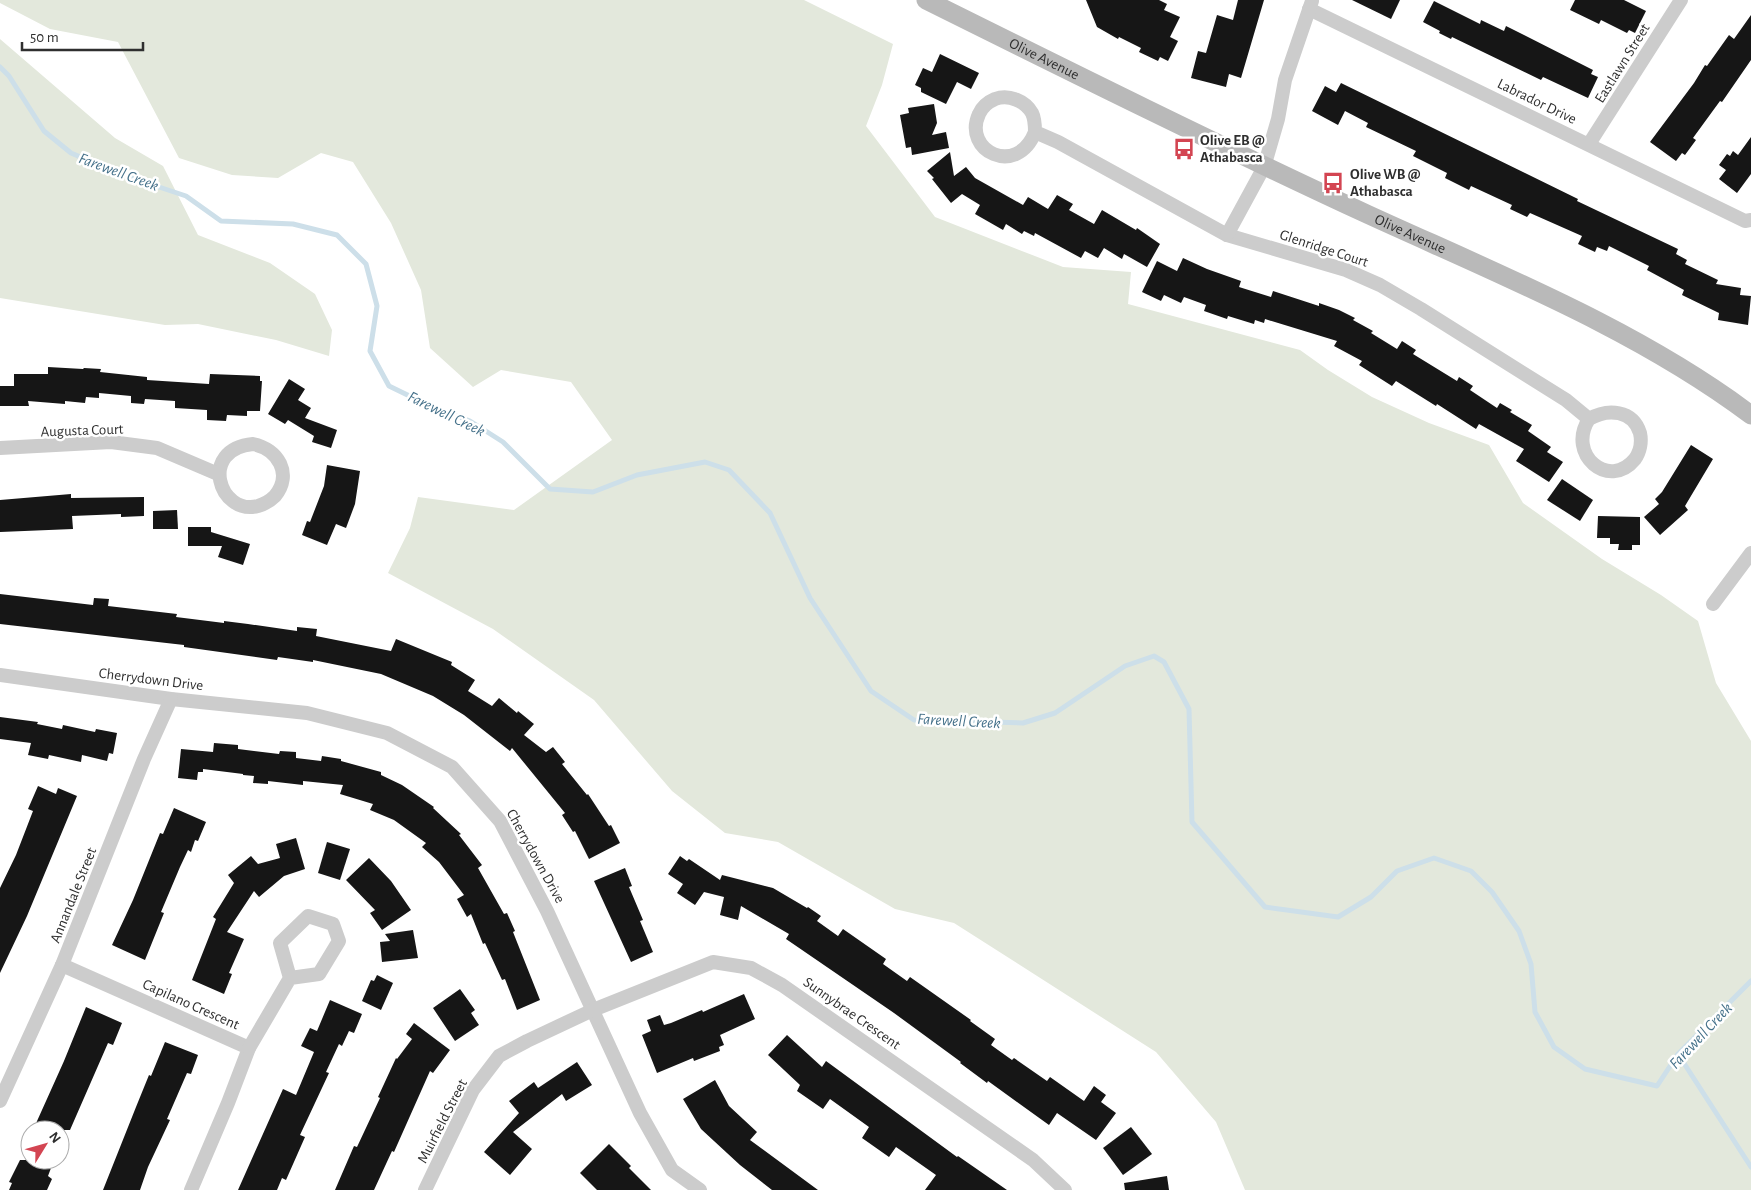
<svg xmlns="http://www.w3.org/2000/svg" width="1751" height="1190" font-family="'Alegreya Sans',sans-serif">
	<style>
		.green { fill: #e3e8dc }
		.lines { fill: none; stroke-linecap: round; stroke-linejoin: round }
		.stream { stroke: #cddfe9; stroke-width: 5 }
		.building { fill: #161616 }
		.minor { stroke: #ccc; stroke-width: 14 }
		.secondary { stroke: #b9b9b9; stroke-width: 19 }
		.labels { text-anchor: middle; stroke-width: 5; stroke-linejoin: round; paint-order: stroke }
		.street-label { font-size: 15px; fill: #2f2f2f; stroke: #fff }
		.poi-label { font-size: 15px; font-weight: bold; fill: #2f2f2f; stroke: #fff; text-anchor: start }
		.water-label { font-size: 16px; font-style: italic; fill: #45718a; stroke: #fff }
	</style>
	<rect width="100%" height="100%" fill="#fff"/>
	<g class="green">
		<polygon points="0,0 804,0 893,44 882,85 866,126 935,217 1063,267 1131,272 1128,304 1300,350 1328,370 1372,397 1429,423 1489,445 1523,503 1602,559 1661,595 1698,621 1716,683 1751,741 1751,1190 1245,1190 1216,1122 1156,1052 954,923 895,909 778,842 725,833 672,791 594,700 493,629 388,573 410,528 418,497 514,510 612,440 571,382 501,370 473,387 430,348 421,290 391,223 353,162 321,153 278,178 232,175 179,158 118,42 50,29 0,3"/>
		<polygon points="0,39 115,138 163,166 198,235 270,263 315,294 332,330 329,356 276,340 198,324 165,325 0,298"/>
	</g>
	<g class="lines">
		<g class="stream">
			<polyline points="0,67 9,76 44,131 71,153 120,174 186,196 221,221 293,224 337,235 366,264 377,306 370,351 389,386 426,404 470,421 503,442 550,489 593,492 637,475 705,462 729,470 770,513 810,598 871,691 914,720 1023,723 1055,713 1125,666 1154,656 1164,662 1189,709 1192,822 1265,907 1338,917 1371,897 1397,871 1434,858 1471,871 1492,892 1519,931 1531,964 1535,1012 1554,1047 1585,1069 1657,1086 1678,1054 1751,981"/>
			<polyline points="1678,1054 1751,1167"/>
		</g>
	</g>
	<g class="building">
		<polygon points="1086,0 1159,0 1167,4 1164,10 1180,17 1170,37 1178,41 1168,61 1160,57 1158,61 1139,52 1141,48 1119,37 1118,39 1097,27"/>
		<polygon points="1238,0 1264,0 1241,78 1229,74 1226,87 1191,78 1198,51 1206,53 1217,15 1233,20"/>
		<polygon points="1352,0 1400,0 1391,19"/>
		<polygon points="1575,0 1624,0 1646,11 1635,33 1629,30 1627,33 1601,20 1599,24 1570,10"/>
		<polygon points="1434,1 1480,24 1481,20 1504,31 1506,26 1593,70 1591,74 1598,77 1588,98 1543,77 1541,80 1452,37 1451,39 1439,33 1440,31 1423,22"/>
		<polygon points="1751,15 1751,60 1722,102 1720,101 1693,138 1696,140 1685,155 1682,153 1676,161 1650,142 1694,83 1705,65 1707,66 1729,35 1734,39"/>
		<polygon points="940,54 979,73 971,89 957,82 946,104 921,92 921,88 915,85 923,68 932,72"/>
		<polygon points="1341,83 1578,199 1577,201 1678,249 1676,254 1687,260 1685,264 1718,280 1716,284 1741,288 1740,295 1751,296 1748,325 1718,320 1719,313 1682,295 1684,290 1647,270 1649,266 1609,246 1607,251 1597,247 1595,252 1578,244 1582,236 1530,213 1527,217 1510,209 1512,205 1471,186 1469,190 1445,178 1447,173 1413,156 1416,151 1366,127 1368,123 1345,111 1338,125 1312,111 1325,86 1336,92"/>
		<polygon points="934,104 937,123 932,135 946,132 949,148 912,155 911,147 906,148 900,115 909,113 908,108"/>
		<polygon points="1751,137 1751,174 1737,193 1719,179 1726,170 1719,165 1727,154 1730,156 1733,151 1738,155"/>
		<polygon points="950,152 954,176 966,167 975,178 1023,205 1028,197 1048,209 1057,195 1073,204 1069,210 1094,224 1102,210 1136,230 1137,228 1160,244 1147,267 1124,254 1122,259 1104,248 1098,258 1085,251 1081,258 1035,233 1034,236 1024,231 1022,234 1006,224 1003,230 975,214 980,205 962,194 951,203 932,179 934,178 927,171"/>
		<polygon points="1183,258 1207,269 1241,281 1239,287 1271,297 1273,291 1319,306 1319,303 1339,310 1355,318 1353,320 1373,331 1371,333 1397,349 1402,341 1416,350 1413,354 1457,381 1459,377 1473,386 1470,390 1497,408 1500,403 1512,410 1510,412 1532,425 1528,431 1551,447 1547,452 1563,462 1549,482 1516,461 1524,449 1479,424 1476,429 1437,404 1436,406 1396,381 1392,386 1359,365 1362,361 1334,346 1337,341 1265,319 1264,323 1255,320 1254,324 1228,316 1227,319 1204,311 1206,305 1184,297 1181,303 1164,295 1161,301 1142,292 1157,261 1177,271"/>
		<polygon points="48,367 83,369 84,368 101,369 100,372 147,377 147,380 209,384 210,374 260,376 260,381 262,381 260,411 247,411 247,416 227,415 226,421 207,420 207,410 175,408 175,401 145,399 144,404 131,403 131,396 99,393 99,398 86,397 85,403 65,401 65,404 28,401 29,406 0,406 0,386 14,386 14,374 48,374"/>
		<polygon points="289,379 305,389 298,400 311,408 305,418 337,430 331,448 312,442 314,436 288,420 285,424 268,414"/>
		<polygon points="1691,445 1713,459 1685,506 1688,510 1660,535 1644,517 1659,504 1655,499 1662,492"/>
		<polygon points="327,465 360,471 355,504 346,528 336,524 327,545 302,535 307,521 310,522 324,486"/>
		<polygon points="1562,479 1593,500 1580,521 1547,500"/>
		<polygon points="71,494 71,498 144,497 144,516 121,517 121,514 72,516 73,529 0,532 0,500"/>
		<polygon points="177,510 178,529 153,529 153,511"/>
		<polygon points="1598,516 1640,517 1640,545 1632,545 1632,550 1618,550 1619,544 1610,544 1610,538 1597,538"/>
		<polygon points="188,527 211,527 211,532 250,544 243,565 218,557 222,546 188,546"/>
		<polygon points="0,594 93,605 94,598 109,599 108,606 177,614 176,617 224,623 224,621 248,624 297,631 297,627 317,629 316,636 391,651 396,639 452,662 451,665 475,680 468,691 492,706 499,698 517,713 518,711 534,724 524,735 546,752 553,747 565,762 562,764 587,795 588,794 609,826 611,825 620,843 589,859 575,831 573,832 562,815 565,813 512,748 510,751 464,715 433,696 381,674 313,660 313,662 278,657 277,660 184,647 184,645 0,624"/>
		<polygon points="0,717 38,722 37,724 62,729 63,725 95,732 96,729 117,733 113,754 109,753 107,761 82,755 81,762 49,755 48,759 28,755 31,743 0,739"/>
		<polygon points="214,743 238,745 238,749 279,754 280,751 296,752 296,758 321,761 322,756 341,759 341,761 381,772 381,775 402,785 434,807 433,808 461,834 459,835 482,865 478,868 504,914 507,913 515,931 513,932 540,1000 517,1010 505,979 502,980 485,943 483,944 471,914 467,917 457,899 464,895 439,862 422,847 426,843 394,820 370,810 373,804 340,794 343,785 303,781 303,785 268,781 268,784 253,783 254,776 243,775 243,774 203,769 203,772 198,772 197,780 178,778 181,749 213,752"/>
		<polygon points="38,786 56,794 58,788 77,796 27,916 0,973 0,888 16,855 33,811 28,809"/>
		<polygon points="174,808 206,822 198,841 195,840 191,852 188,850 180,867 161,912 164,913 145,960 112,945 133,900 160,833 163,834"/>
		<polygon points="296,838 305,869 284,876 259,897 254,891 227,932 244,939 229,973 232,974 224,994 192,980 216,919 213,917 234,883 228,875 251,856 258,864 280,858 276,844"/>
		<polygon points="327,842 350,849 340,880 318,873"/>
		<polygon points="680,856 687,861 689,859 720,880 722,875 773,888 807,908 808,907 821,916 817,921 838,936 843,929 886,959 883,964 907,981 910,977 971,1020 970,1021 995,1039 991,1045 1012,1060 1014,1058 1047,1081 1050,1077 1084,1101 1094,1086 1106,1095 1101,1102 1116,1113 1096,1140 1057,1113 1049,1125 988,1081 987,1083 960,1063 961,1062 894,1013 786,939 789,934 741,906 738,920 720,915 724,897 704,892 695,905 677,893 683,884 668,874"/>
		<polygon points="369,858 391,881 411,910 382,930 370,913 375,910 346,880"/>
		<polygon points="625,868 632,886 629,887 643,920 640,921 653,952 631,962 594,881"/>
		<polygon points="413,930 418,958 382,962 380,942 390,941 385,934"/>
		<polygon points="377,975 393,983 381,1010 362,1001 371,980 374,981"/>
		<polygon points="460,989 475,1010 471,1013 479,1025 455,1041 433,1008"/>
		<polygon points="744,994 755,1019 720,1035 724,1045 719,1047 720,1051 694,1061 693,1058 657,1073 642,1035 651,1031 647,1020 660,1015 664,1025 671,1023 702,1010 703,1012"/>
		<polygon points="330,1000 362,1014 354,1033 349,1031 342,1046 339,1044 326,1072 329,1073 300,1135 305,1137 286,1180 282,1178 277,1190 238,1190 283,1089 296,1095 314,1052 301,1046 310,1028 317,1031"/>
		<polygon points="86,1007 122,1023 113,1045 108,1043 70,1130 33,1130 64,1061"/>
		<polygon points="414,1023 450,1050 433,1073 430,1071 394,1152 392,1151 374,1190 335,1190 354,1146 357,1147 380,1098 378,1097 396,1058 397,1059 412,1039 406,1034"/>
		<polygon points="787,1035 822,1067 826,1061 957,1157 958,1156 1007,1190 925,1190 936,1175 896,1147 889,1157 862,1138 869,1127 830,1099 823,1109 797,1091 800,1085 768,1055"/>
		<polygon points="165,1042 198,1055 191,1074 187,1073 167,1119 170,1120 148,1167 140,1190 103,1190 136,1107 149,1075 151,1076"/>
		<polygon points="577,1062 592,1085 566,1101 562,1094 513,1132 532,1149 510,1175 484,1152 519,1113 509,1101 534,1082 538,1088"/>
		<polygon points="715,1080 729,1106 757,1132 750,1140 818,1190 772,1190 740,1165 701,1129 683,1099"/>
		<polygon points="1131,1127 1152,1154 1123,1175 1103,1148"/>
		<polygon points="609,1144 631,1166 629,1168 651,1190 597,1190 580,1173"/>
		<polygon points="20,1160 54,1160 48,1176 52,1179 47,1190 9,1190 12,1183 9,1182"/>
		<polygon points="1167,1176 1169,1190 1125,1190 1124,1183"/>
	</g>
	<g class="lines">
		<g class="minor">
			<polyline points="1309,9 1745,221 1751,220"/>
			<path d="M1035,132C1017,178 962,151 979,114C982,107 988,102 995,99C1009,94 1025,101 1032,113C1035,119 1035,126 1035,132L1058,142L1227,235L1346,270L1380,285L1421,309L1566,400L1589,419C1608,408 1633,410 1640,433C1642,442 1640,452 1635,459C1609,491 1566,454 1589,419"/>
			<polyline points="1589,144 1681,0"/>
			<polyline points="1227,235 1264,167 1278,119 1285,80 1312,1"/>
			<path d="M253,444C278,449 293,474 275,496C270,501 265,504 258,506C219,516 198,449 253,444Z"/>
			<polyline points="0,448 111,442 157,448 218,474"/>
			<polyline points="1713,604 1751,553"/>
			<polyline points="0,675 171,699 307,713 387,733 452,767 500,821 547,911 640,1113 672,1170 700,1190"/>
			<polyline points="62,965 249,1048 228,1103 191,1190"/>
			<polyline points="249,1048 290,978 280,943 308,916 333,924 339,941 319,974 290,978"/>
			<polyline points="0,1101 62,965 144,759 171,699"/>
			<polyline points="425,1190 473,1090 499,1056 527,1041 593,1010 713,962 751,968 782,985 1033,1160 1065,1190"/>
		</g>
		<path class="secondary" id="s1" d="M926,0C1073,73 1220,146 1369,215C1498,274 1638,330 1751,415"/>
	</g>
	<defs>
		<g id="bus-bare" transform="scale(1.725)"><path d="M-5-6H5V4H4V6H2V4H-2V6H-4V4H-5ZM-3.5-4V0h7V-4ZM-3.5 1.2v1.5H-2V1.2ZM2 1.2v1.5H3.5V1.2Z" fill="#d34552" stroke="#fff" stroke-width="2.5" paint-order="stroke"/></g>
	</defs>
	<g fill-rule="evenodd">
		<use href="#bus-bare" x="1184" y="149"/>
		<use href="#bus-bare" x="1333" y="183"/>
	</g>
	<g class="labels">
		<g class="street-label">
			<text dy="5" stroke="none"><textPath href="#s1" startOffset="132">Olive Avenue</textPath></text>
			<text transform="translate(1622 63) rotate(-58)" y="5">Eastlawn Street</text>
			<text transform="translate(1537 101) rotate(26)" y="5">Labrador Drive</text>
			<text dy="5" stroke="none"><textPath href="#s1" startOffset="538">Olive Avenue</textPath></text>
			<text transform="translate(1324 248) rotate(18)" y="5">Glenridge Court</text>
			<text transform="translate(82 430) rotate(-2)" y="5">Augusta Court</text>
			<text transform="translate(151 679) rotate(7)" y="5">Cherrydown Drive</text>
			<text transform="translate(536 856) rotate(61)" y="5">Cherrydown Drive</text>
			<text transform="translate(73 895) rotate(-68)" y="5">Annandale Street</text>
			<text transform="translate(191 1004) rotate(24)" y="5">Capilano Crescent</text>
			<text transform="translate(852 1013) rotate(35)" y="5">Sunnybrae Crescent</text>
			<text transform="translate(442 1121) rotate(-63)" y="5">Muirfield Street</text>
		</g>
		<g class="poi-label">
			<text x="1200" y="145">Olive EB @<tspan x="1200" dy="17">Athabasca</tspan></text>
			<text x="1350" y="179">Olive WB @<tspan x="1350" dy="17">Athabasca</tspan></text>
		</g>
		<g class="water-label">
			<text transform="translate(119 171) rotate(20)" y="6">Farewell Creek</text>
			<text transform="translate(447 413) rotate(26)" y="6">Farewell Creek</text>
			<text transform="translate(959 720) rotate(3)" y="6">Farewell Creek</text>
			<text transform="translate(1700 1035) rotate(-47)" y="6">Farewell Creek</text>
		</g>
	</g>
	<g transform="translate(45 1145) rotate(53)"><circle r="24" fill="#ffffff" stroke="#acacac"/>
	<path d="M0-4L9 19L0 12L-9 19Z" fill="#d34552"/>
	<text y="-8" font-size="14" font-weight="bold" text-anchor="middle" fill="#2f2f2f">N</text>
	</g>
	<path d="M22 42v8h121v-8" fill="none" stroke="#2f2f2f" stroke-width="2.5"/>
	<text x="30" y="42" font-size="15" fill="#2f2f2f" stroke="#ffffff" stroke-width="4" paint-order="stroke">50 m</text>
</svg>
